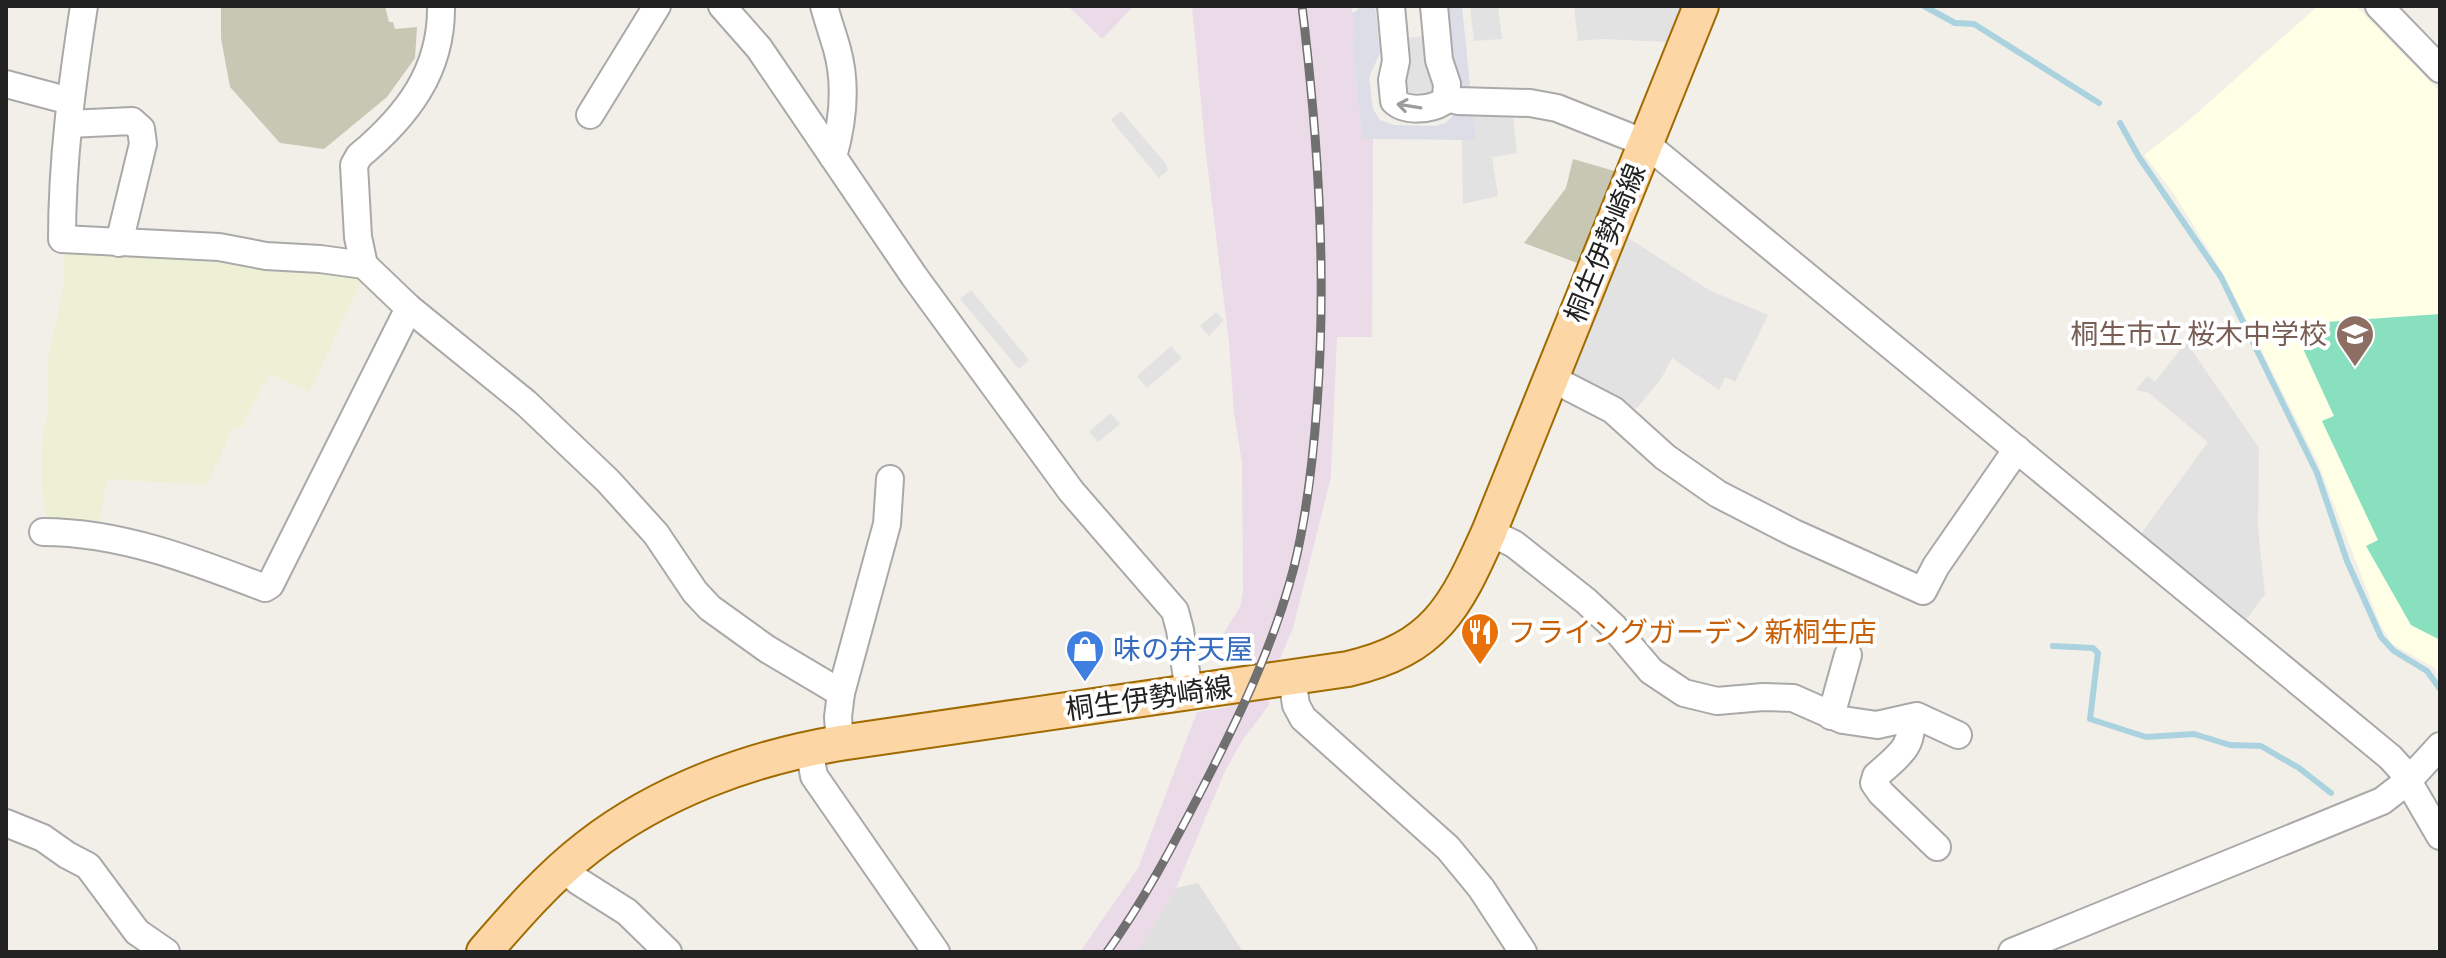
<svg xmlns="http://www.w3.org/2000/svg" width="2446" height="958" font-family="'Alegreya Sans','Noto Sans JP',sans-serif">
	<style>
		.residential { fill: #e0dfdf }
		.industrial { fill: #ebdbe8 }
		.education { fill: #ffffe5 }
		.construction { fill: #c7c7b4 }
		.farmland { fill: #eef0d5 }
		.pitch { fill: #88e0be }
		.parking { fill: #e2e2e2 }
		.plaza { fill: #dddde8 }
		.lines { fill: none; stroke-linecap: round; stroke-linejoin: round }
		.stream { stroke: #aad3df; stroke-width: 6 }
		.minor-casing { stroke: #a9a9a9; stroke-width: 30 }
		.major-casing { stroke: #a06b00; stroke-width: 38 }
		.minor { stroke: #fff; stroke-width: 26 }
		.major { stroke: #fcd6a4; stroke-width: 34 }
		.rail-casing { stroke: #707070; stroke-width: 9 }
		.rail { stroke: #fff; stroke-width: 6; stroke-dasharray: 18; stroke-linecap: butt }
		.oneway { stroke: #9c9c9c }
		.labels { text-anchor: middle; stroke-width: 8; stroke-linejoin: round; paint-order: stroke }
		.street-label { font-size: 28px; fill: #222; stroke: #fff }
		.education-label { font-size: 28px; fill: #785e54; stroke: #fff; text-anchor: end }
		.food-label { font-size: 28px; fill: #c56008; stroke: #fff; text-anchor: start }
		.shop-label { font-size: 28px; fill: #366cbe; stroke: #fff; text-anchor: start }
	</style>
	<rect width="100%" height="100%" fill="#f2efe9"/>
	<polygon class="residential" points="1198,883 1243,952 1137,952 1176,888"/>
	<g class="industrial">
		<polygon points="1068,6 1134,6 1102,39"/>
		<polygon points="1192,6 1351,6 1357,41 1352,44 1362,138 1373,139 1372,337 1337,337 1331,477 1293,628 1277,666 1253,668 1221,637 1240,607 1243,592 1242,463 1234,413 1229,343 1205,145"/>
		<polygon points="1268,697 1269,705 1242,741 1225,771 1176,888 1137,952 1080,952 1138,868 1197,712 1228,707 1237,698"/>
	</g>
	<polygon class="education" points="2318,6 2356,6 2440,92 2440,678 2435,668 2392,644 2380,624 2318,463 2223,273 2172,191 2144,155 2188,121"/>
	<g class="construction">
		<polygon points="221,6 385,6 389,22 393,22 395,29 417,27 415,58 387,97 324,149 280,143 230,87 221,38"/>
		<polygon points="1573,159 1618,172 1580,264 1524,243 1566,188"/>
	</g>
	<polygon class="farmland" points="64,249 168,251 364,276 309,392 269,374 242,427 233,429 206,485 107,479 98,532 47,522 42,490 41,476 43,430 48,415 48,359 63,288"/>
	<polygon class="pitch" points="2440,314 2440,640 2411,625 2366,546 2378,540 2322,421 2334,416 2294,329 2312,328 2312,323"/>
	<g class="parking">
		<polygon points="1470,6 1498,6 1502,39 1474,41"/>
		<polygon points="1574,6 1682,6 1668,42 1603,39 1578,41"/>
		<polygon points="1430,35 1435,89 1433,92 1409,93 1406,87 1401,39"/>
		<polygon points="1473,109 1512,110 1517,153 1492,157 1498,196 1463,204 1462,140 1476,140"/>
		<polygon points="1121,111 1165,163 1168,170 1159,178 1111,120"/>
		<polygon points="1625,236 1709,290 1768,315 1735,382 1725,377 1719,390 1672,358 1661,379 1636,409 1573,373"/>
		<polygon points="971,290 1029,360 1019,369 960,299"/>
		<polygon points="1216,312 1224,320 1209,336 1200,326"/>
		<polygon points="2186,342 2259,448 2258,529 2265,594 2242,625 2138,538 2208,442 2149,393 2136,390 2147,376 2155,382"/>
		<polygon points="1171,346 1182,358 1147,388 1137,376"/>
		<polygon points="1110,413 1120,424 1098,442 1089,432"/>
	</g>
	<g class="plaza">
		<polygon points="1358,6 1375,6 1380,53 1369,77 1370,86 1373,109 1380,120 1394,125 1435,126 1446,123 1456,112 1473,107 1476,140 1362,139 1352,43 1356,41 1352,13 1358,10"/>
		<polygon points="1448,6 1462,6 1471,95 1462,92 1457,85"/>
	</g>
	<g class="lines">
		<g class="stream">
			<polyline points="1924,6 1955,23 1974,24 2099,103"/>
			<polyline points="2120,123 2139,157 2221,277 2317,473 2347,561 2381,637 2394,651 2427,671 2440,689"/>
			<polyline points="2053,646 2093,648 2098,653 2090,719 2146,737 2194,734 2230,745 2261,746 2299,768 2331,793"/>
		</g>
		<g class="minor-casing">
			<g id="minor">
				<path d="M84,6C72,83 62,161 62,239L219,247L266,256L320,259L364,265L409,308L526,403L608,481L656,534L695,592L710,608L767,649L841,693"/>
				<polyline points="722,6 759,48 914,276 1071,491 1175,611 1180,630 1189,692"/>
				<path d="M824,6C828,21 833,35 837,49C847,85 843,122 833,157"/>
				<path d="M1391,6L1396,61L1392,80L1394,101C1405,112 1430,110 1443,102L1446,98L1447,84L1439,60L1434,6"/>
				<polyline points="2379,6 2440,69"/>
				<polyline points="6,84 70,101"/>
				<polyline points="1446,98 1458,101 1530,103 1557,108 1645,143 2390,757 2401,769 2440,836"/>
				<polyline points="590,115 657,6"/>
				<polyline points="69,124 132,121 141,129 143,144 119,243"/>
				<path d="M364,265L358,237L354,165L359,156C407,116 442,71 441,6"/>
				<polyline points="1551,378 1613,410 1665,457 1718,494 1794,533 1923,591 1936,566 2017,449"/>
				<path d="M43,532C120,532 195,561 265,588L270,585L409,308"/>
				<polyline points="1489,532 1514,544 1586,601 1613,626 1651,671 1684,693 1717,701 1763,697 1793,698 1843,720 1877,725 1917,716 1958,735"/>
				<polyline points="1292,678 1296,705 1303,718 1448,848 1481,888 1523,952"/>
				<polyline points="1831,716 1848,655"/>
				<path d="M1909,718C1917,746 1894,759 1876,776L1874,783L1881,793L1937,847"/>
				<polyline points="840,743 838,717 841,693 887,524 890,479"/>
				<polyline points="809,748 814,776 936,952"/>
				<polyline points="6,823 43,838 67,855 88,866 137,932 166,952"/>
				<polyline points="564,869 578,881 627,912 668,952"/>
				<polyline points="2012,952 2382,801 2408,781 2440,746"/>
			</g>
		</g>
		<g class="major-casing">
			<path id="major" d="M484,952C516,915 549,877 588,847C660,791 751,758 840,743L1348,669C1435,649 1455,608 1489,532L1701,6"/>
		</g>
		<use href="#minor" class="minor"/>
		<use href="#major" class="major"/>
		<g class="rail-casing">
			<path id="rail" d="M1107,952C1143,902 1171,849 1199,795C1237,721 1273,648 1294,567C1307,514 1313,460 1317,405C1327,272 1318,138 1302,6"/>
		</g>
		<use href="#rail" class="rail"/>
	</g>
	<defs><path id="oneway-shaft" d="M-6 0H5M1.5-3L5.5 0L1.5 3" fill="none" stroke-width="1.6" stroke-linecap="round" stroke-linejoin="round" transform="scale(2)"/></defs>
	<use class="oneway" href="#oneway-shaft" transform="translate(1409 106) rotate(-171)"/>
	<defs>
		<g id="school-pin" transform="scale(2)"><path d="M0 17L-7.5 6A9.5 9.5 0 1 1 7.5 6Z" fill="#8d6e63" stroke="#fff"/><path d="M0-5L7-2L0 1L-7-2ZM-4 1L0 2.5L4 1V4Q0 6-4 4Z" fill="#fff"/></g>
		<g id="restaurant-pin" transform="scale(2)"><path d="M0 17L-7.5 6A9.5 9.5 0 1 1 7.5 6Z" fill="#e8710a" stroke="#fff"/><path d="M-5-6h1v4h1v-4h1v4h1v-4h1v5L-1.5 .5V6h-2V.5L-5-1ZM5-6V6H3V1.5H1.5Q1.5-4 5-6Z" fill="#fff"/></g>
		<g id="shop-pin" transform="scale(2)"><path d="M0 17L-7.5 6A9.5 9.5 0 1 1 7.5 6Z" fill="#3f7fe0" stroke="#fff"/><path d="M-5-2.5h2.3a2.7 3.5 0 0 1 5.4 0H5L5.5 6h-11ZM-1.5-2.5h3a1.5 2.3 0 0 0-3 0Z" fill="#fff"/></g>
	</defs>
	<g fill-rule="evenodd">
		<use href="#school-pin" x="2355" y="334"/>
		<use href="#restaurant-pin" x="1480" y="632"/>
		<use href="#shop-pin" x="1085" y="649"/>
	</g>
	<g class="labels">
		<g class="street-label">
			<text transform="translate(1605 243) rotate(-68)" y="10">桐生伊勢崎線</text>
			<text transform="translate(1149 698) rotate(-8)" y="10">桐生伊勢崎線</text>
		</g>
		<g class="education-label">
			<text x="2327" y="344">桐生市立 桜木中学校</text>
		</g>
		<g class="food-label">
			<text x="1508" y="642">フライングガーデン 新桐生店</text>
		</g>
		<g class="shop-label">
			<text x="1113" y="659">味の弁天屋</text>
		</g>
	</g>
	<rect width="2446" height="958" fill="none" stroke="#222222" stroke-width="16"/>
</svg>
